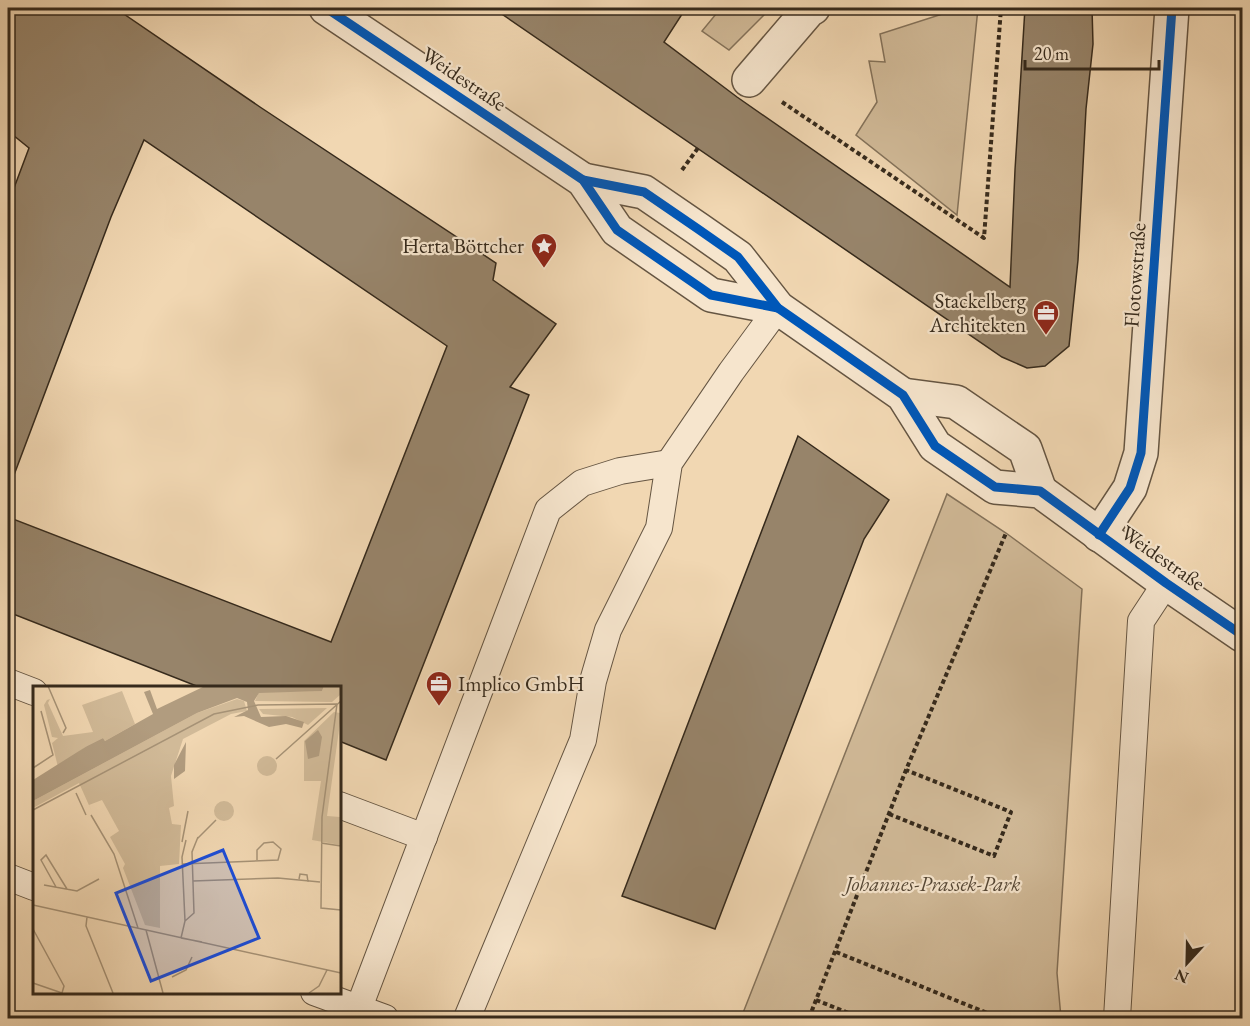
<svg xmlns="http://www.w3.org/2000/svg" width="1250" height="1026" font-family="'EB Garamond',serif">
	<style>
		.green { fill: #d1ba98; stroke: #84725a; stroke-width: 1.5 }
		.building { fill: #97846a; stroke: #362a1c; stroke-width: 1.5 }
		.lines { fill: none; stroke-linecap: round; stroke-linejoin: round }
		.service-casing { stroke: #655542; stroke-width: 28 }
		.minor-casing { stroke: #655542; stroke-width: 36 }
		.tertiary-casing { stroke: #655542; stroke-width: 36 }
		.path { stroke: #362a1c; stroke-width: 4; stroke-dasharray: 4.5 3; stroke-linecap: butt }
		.service { stroke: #f6e5cd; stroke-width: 26 }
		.minor { stroke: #f6e5cd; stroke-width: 33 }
		.tertiary { stroke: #f6e5cd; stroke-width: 33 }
		.cycleway-casing { stroke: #f6e5cd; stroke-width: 13 }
		.cycleway { stroke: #0057b8; stroke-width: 9 }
		.labels { text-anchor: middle; stroke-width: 4.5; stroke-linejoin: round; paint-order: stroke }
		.street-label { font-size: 21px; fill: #362a1c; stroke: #f6e5cd }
		.poi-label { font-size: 21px; fill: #362a1c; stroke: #f6e5cd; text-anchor: end }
		.park-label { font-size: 21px; font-style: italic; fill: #554735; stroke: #f6e5cd }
		.inset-road { fill: none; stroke: #a69276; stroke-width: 1.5 }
		.view { fill: #1d4ed8; fill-opacity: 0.15; stroke: #1d4ed8; stroke-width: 3 }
		.inset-edge { fill: none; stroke: #362a1c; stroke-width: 3 }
	</style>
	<rect width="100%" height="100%" fill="#f1d7b2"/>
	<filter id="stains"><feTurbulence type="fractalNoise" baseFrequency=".00333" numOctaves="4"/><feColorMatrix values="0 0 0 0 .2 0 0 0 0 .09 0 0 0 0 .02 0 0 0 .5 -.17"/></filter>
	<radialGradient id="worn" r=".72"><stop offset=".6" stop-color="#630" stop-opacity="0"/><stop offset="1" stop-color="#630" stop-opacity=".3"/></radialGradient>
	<g class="green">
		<polygon points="721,8 771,8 729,50 702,31"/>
		<polygon points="961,8 978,8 957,215 856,135 877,102 869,61 885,62 880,34"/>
		<polygon points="947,494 1006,533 1082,589 1057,973 1061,1018 741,1018"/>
	</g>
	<g class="building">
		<polygon points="8,8 115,8 260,107 496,263 493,280 556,324 510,387 529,395 386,760 339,741 339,687 199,687 8,612 8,517 331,642 447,346 144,140 111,217 11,483 8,483 8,204 29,148 8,131"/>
		<polygon points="493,8 686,8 664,42 737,97 1010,287 1015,170 1025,8 1092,8 1093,44 1086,109 1078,260 1069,346 1045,366 1027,368 1002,357"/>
		<polygon points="798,436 889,500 864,539 715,929 622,896"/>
	</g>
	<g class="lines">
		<g class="service-casing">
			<g id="service">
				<polyline points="8,682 34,692"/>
				<polyline points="339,805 424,837"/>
				<polyline points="8,877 34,887"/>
				<polyline points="314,992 385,1018"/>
				<polyline points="355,1018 548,510 582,483 620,471 669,463"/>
				<polyline points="467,1018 583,740 593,681 608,630 659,528 669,463 731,372 778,308"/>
				<polyline points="1117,1018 1141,621 1166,583"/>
			</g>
		</g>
		<g class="minor-casing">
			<g id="minor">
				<polyline points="749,80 809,10 813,8"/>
				<polyline points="1099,535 1130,488 1141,453 1172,8"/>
			</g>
		</g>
		<g class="tertiary-casing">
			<g id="tertiary">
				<polyline points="326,8 583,180 617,230 711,295 778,308"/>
				<polyline points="583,180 644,192 698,229 738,257 778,308 903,395 935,446 995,487 1040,491 1166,583 1242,635"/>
				<polyline points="903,395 956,402 1025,449 1040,491"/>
			</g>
		</g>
		<g class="path">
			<polyline points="782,102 984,238 1001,8"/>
			<polyline points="682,170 698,148"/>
			<polyline points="889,814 994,856 1011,812 906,770"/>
			<polyline points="836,952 997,1017 996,1018"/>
			<polyline points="816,1000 861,1018"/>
			<polyline points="809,1018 906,770 1006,533"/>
		</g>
		<use href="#service" class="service"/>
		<use href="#minor" class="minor"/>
		<use href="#tertiary" class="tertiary"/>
		<g class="cycleway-casing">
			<g id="cycleway">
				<polyline points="326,8 583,180 617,230 711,295 778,308"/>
				<polyline points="583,180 644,192 698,229 738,257 778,308 903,395 935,446 995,487 1040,491 1166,583 1242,635"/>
				<polyline points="1099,535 1130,488 1141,453 1172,8"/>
			</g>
		</g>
		<use href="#cycleway" class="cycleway"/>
	</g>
	<defs>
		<g id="sight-pin" transform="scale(1.35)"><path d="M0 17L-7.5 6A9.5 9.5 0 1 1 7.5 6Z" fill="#8f2418" stroke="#f6e5cd"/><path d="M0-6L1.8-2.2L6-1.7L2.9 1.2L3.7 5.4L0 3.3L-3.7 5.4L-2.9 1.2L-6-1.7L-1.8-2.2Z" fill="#fff"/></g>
		<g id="office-pin" transform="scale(1.35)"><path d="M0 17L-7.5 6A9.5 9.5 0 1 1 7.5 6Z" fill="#8f2418" stroke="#f6e5cd"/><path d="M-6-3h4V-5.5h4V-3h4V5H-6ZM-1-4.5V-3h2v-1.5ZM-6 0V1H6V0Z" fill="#fff"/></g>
	</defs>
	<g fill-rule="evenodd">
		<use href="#sight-pin" x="544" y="246"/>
		<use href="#office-pin" x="1046" y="313"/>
		<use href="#office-pin" x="439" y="684"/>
	</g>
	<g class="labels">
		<g class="street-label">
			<text transform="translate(464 79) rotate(34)" y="7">Weidestraße</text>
			<text transform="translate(1135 275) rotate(-86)" y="7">Flotowstraße</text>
			<text transform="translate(1163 558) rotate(35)" y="7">Weidestraße</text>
		</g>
		<g class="poi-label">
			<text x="524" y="253">Herta Böttcher</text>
			<text x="1026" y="308">Stackelberg<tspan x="1026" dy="24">Architekten</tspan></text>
			<text x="458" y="691" text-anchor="start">Implico GmbH</text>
		</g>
		<g class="park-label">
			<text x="933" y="891">Johannes-Prassek-Park</text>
		</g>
	</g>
	<g transform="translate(33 686)">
		<rect width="308" height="308" fill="#f1d7b2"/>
		<path d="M291,0H307V9L299,16L222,15L226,6L289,5ZM89,5L102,38L72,55L70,52L54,60L25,81L19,57L25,52L19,51L11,19L14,14L17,13L15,17L30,50L60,46L49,19ZM204,13L211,15L214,25L198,28L150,53L138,90L141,120L136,122L139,138L148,139L146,178L127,180V242L112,239L90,182L92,178L77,151L86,145L69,114L56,119L59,126L46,97L0,122V115L164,27ZM294,22L275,39L259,31L230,28L226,23ZM301,26L307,27V37L294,130L307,131V159L279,154L288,95H271V55ZM224 80a10 10 0 1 1 20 0a10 10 0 1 1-20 0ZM181 125a10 10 0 1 1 20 0a10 10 0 1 1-20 0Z" fill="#d1ba98"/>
		<path d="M172,0H291L289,5L226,7L221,15L228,31L253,30L271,36L269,42L253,38L236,41L211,30L201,31L215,24L214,16L204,12L164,27L0,115V94L54,60L70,52L72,55L120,28L111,6L117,4L124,23ZM285,44L289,51L286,70L275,73L272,55ZM153,56L152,85L141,93V79Z" fill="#b19c7f"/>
		<path class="inset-road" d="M15,0L33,42L30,47M304,18L289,131L288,222L308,224M243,73L308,15M0,82L20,69L8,25M43,107L53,129M0,124L181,28L225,19L304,18M58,129L81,168L105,242M164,153L183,134M149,156L155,125M288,157L308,160M150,178L245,174L248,163L240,156L231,157L224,164V174M266,193L267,188L274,189L275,196M160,195L245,192L287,196M11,199L44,205L66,193M23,201L8,174L13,169L34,203M0,219L308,287M54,231L53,240L80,307M152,235L161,227L159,166L165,151M0,243L31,300L29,307M113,244L130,307M148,252L152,235L149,171L153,154M148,252L169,256M139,291L153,284L159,271M0,297L29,307M276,307L286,300L294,284"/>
		<path class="view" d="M190,164L226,252L118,295L83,207Z"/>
		<rect width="308" height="308" class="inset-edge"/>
	</g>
	<rect width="1250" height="1026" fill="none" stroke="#f1d7b2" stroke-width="30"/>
	<rect x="9" y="9" width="1232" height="1008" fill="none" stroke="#362a1c" stroke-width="3"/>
	<rect x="15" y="15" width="1220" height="996" fill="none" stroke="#362a1c" stroke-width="1.5"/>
	<g transform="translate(1187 963) rotate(202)" stroke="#f6e5cd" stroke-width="4.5" paint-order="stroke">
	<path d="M0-4.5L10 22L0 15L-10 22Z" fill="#362a1c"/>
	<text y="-9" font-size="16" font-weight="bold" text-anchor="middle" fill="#362a1c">N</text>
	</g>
	<path d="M1025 60v9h134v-9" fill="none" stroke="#362a1c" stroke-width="3"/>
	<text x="1034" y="60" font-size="18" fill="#362a1c" stroke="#f6e5cd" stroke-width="4.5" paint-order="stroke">20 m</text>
	<rect width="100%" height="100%" filter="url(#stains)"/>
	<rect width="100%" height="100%" fill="url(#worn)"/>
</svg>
